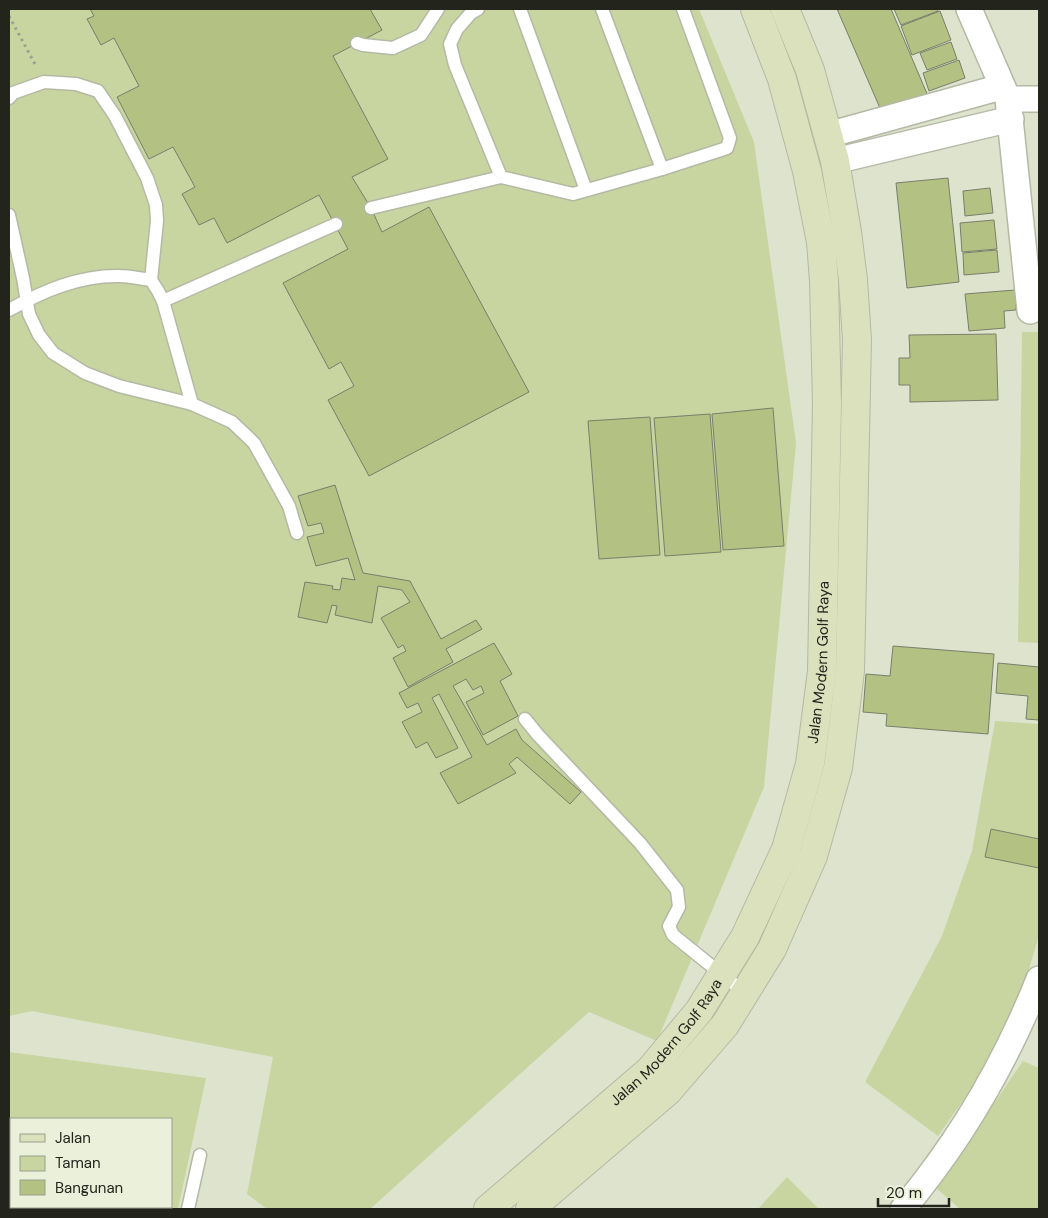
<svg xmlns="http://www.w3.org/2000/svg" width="1048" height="1218" font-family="'DM Sans',sans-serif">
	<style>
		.green { fill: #c8d5a0; fill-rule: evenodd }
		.building { fill: #b3c183; stroke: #7a7e6b }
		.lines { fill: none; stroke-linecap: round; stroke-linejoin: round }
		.lane-casing { stroke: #b4b9a4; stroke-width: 15 }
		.street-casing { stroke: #b4b9a4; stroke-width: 28 }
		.secondary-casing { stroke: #b4b9a4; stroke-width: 30 }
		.path { stroke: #9ca08f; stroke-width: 3; stroke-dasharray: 2.5 4; stroke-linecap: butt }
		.lane { stroke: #fff; stroke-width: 12 }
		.street { stroke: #fff; stroke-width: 25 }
		.secondary { stroke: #dbe1bc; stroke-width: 28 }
		.labels { text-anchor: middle; stroke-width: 4; stroke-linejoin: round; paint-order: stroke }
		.street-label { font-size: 15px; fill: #23251d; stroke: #eaf0da }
	</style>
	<rect width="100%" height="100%" fill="#dde3cd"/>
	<g class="green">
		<polygon points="9,9 699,9 754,142 796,443 764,787 657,1041 589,1012 370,1209 267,1209 247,1194 273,1057 32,1011 9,1016"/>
		<polygon points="1022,332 1039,332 1039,643 1018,642"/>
		<polygon points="995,721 1039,724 1039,935 1024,986 974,1085 938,1136 865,1082 942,936 972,851"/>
		<path d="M9,1052L206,1078L178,1209H9ZM11,1119H171V1207H11Z"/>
		<polygon points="1023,1061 1039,1068 1039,1209 960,1209 936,1188"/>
		<polygon points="787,1177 819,1209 758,1209"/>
	</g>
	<g class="building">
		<polygon points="90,9 370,9 382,30 333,56 388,159 352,177 371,208 382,232 429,207 529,392 369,476 328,400 354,386 341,362 329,369 283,283 348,249 319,195 227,243 214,218 199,225 182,194 195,187 173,147 149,159 117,97 139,86 114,38 101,45 87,19 94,16"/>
		<polygon points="837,9 891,9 928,96 883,115"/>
		<polygon points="894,9 937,9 938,11 901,25"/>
		<polygon points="940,11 951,40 912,55 901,26"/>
		<polygon points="951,42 957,59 927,70 920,53"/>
		<polygon points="959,60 965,78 929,91 923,73"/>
		<polygon points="948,178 959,282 907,288 896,183"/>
		<polygon points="990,188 993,213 965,216 963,191"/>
		<polygon points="994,220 997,249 962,252 960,223"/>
		<polygon points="997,250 999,272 964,275 963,253"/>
		<polygon points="1015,290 1016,310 1004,311 1005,328 969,331 965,294"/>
		<polygon points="996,334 998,400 910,402 910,385 899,385 899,358 910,358 909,335"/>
		<polygon points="773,408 784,546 723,550 712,414"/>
		<polygon points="710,414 721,552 665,556 654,418"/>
		<polygon points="650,417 660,555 599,559 588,421"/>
		<polygon points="335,485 363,573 410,581 441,639 476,620 482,629 446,649 453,662 408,687 393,658 406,651 403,645 398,648 381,618 410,602 402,590 378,586 372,623 335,615 337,606 332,605 327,623 298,617 305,582 333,586 332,589 340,590 342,578 355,580 348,558 316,566 307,537 324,533 321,523 308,526 298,496"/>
		<polygon points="494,643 512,674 500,681 518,716 483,735 466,702 484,693 481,686 473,690 466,679 453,686 487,745 516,729 522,740 581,792 570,804 517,757 509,764 516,773 458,804 440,773 472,757 439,694 432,698 458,748 436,758 427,742 416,748 402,722 422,712 418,703 407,708 399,693"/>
		<polygon points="893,646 994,654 988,734 886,726 887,714 863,712 866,674 890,676"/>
		<polygon points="998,663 1039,667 1039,720 1026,719 1028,696 996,693"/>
		<polygon points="991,829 1039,839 1039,868 985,857"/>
	</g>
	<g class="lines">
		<g class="lane-casing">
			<g id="lane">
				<polyline points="478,9 471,13 457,29 450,44 455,65 501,177"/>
				<polyline points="520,9 586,190"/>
				<polyline points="602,9 662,169"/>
				<polyline points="357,43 363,45 393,48 421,35 438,9"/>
				<polyline points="9,98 13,93 44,82 76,84 98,91 115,116 147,178 156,205 157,221 151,280"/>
				<polyline points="371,208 501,177 573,194 662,169 727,148 730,138 683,9"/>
				<polyline points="9,215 23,278 29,314 39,335 53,353 85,373 119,386 192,404"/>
				<polyline points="163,301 336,224"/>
				<path d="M9,310C43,291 80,275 120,276C130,276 141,279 151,280L158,291L163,301L192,404L232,422L254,443L289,506L297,533"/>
				<polyline points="525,719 538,735 640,843 677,890 679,907 669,926 673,935 745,993"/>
				<polyline points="188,1209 200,1155"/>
			</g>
		</g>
		<g class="street-casing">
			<g id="street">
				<polyline points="969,9 1008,99 1030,311"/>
				<polyline points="1008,99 1039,99"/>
				<polyline points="828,135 1001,87"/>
				<polyline points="835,161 1011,119"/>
				<path d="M903,1209C960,1141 1006,1062 1039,979"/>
			</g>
		</g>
		<g class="secondary-casing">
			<g id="secondary">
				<path id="s1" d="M488,1209L649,1071L699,1011L745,937L786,849L810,764L822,671L827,404L824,281L821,242L807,171L782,79L755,9"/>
				<polyline points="530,1209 668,1091 725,1025 772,949 813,856 838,768 850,671 857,340 853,280 847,232 835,161 810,70 785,9"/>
			</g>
		</g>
		<polyline class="path" points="9,16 36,66"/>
		<use href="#lane" class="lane"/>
		<use href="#street" class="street"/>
		<use href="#secondary" class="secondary"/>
	</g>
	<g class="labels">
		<g class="street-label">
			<text dy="5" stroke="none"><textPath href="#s1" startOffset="665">Jalan Modern Golf Raya</textPath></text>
			<text dy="5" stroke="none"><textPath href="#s1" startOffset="245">Jalan Modern Golf Raya</textPath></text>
		</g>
	</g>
	<rect width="1048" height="1218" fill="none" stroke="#23251d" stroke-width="20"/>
	<rect x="10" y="1118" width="162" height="90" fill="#eaf0da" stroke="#9a9f8e"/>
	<rect x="20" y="1134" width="25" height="8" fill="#dbe1bc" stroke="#9a9f8e"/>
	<text x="55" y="1143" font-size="15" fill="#23251d">Jalan</text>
	<rect x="20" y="1156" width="25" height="15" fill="#c8d5a0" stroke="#9a9f8e"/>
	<text x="55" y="1168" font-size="15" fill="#23251d">Taman</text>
	<rect x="20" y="1180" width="25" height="15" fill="#b3c183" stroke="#9a9f8e"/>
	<text x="55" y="1193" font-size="15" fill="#23251d">Bangunan</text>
	<path d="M878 1198v8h71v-8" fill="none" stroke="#23251d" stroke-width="2.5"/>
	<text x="886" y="1198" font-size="15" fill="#23251d" stroke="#eaf0da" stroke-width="4" paint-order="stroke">20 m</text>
</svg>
